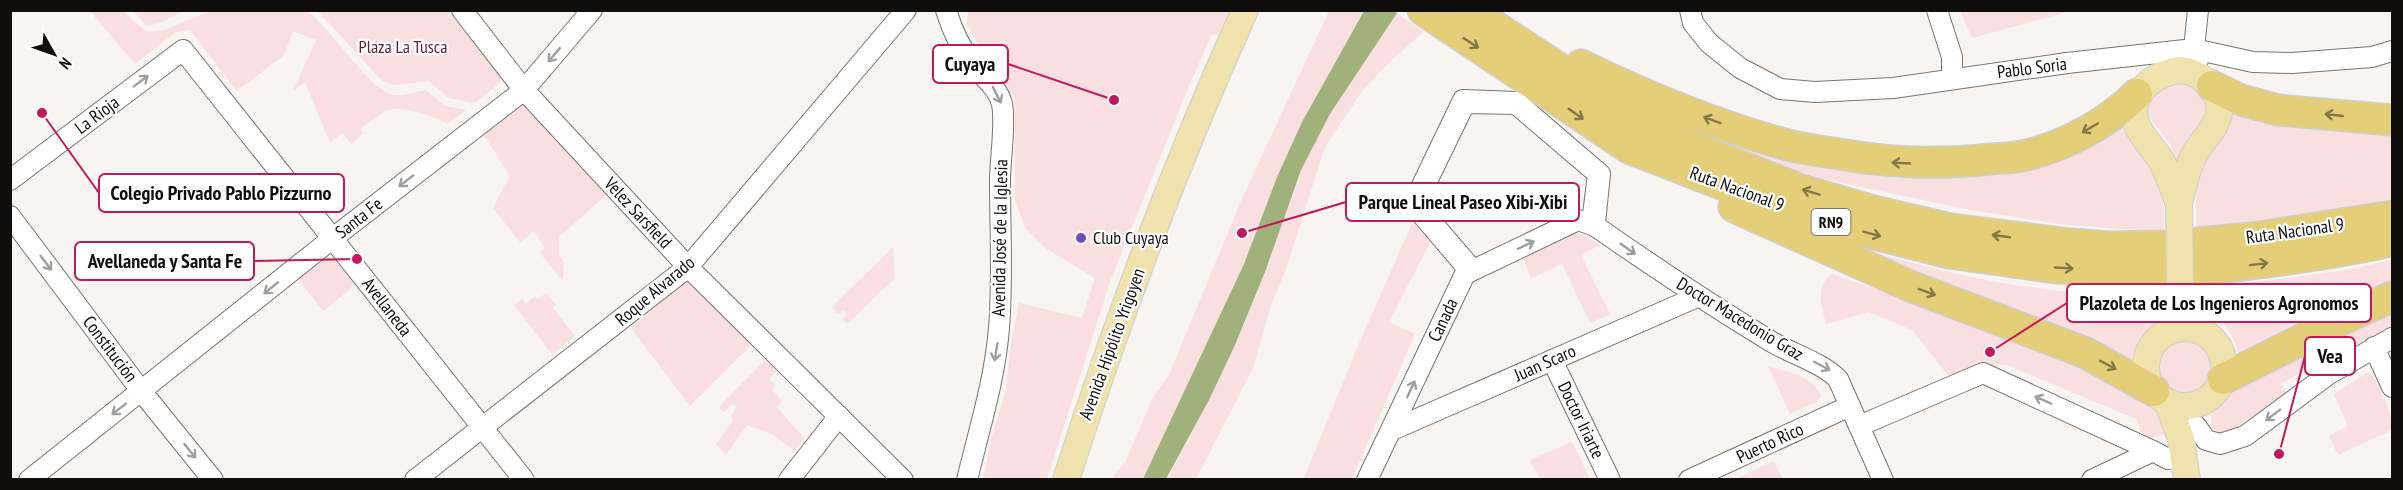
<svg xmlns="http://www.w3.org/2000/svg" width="2403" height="490" font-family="'PT Sans Narrow',sans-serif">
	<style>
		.green { fill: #f9dfe0 }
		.water { fill: #a0b17b }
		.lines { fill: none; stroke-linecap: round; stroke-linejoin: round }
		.minor-casing { stroke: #777572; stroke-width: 22 }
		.major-casing { stroke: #cfcfcf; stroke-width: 28 }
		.highway-casing { stroke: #cfcfcf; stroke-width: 33 }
		.minor { stroke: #fff; stroke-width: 20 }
		.major { stroke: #efe2ad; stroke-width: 26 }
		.highway { stroke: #e4ce77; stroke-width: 30 }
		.major-bridge-casing { stroke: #cfcfcf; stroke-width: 28; stroke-linecap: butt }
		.major-bridge { stroke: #efe2ad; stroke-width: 26 }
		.oneway { stroke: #847847 }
		.oneway2 { stroke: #9f9f9e }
		.poi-dot { fill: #7049c1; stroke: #fff; stroke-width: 2 }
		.labels { text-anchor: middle; stroke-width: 4.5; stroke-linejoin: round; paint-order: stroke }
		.shield { fill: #fff; stroke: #575656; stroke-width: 1.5 }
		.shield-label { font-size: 16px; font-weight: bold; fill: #0f0e0d }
		.park-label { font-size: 18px; fill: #681e2a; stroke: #fff }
		.street-label { font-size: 18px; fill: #0f0e0d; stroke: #fff }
		.poi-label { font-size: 18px; fill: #0f0e0d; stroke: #fff; text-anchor: start }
		.leader { fill: none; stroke: #c2185b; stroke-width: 2 }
		.callout-dot { fill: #c2185b; stroke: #fff; stroke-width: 2 }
		.callout { fill: #fff; stroke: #c2185b; stroke-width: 2 }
		.callout-label { font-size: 20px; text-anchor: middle; font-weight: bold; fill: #0f0e0d }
	</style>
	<rect width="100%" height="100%" fill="#f7f4f1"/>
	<g class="green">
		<path d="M90,11H124L134,22L148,32L164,30L211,11H308C328,27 373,93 394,95C404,96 416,92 426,90L445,106L466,110L448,124C437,117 400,105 388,110C378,115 369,123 360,129L363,133L352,144L342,133L330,143L305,82L293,91L316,40L293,31L284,55L237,91L190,30L176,32L135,64Z"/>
		<polygon points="133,11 184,11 162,22 147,26"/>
		<polygon points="318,11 448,11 501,77 500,83 474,103 449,98 429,81 394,85 382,81"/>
		<polygon points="968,11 1229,11 1218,36 1212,34 1189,86 1111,279 1047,479 983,479 992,436 1006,390 1011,342 1019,303 1082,318 1095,278 1045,248 1025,228 1015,200 1015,99 972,33 967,23"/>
		<polygon points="1329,11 1364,11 1302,122 1277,177 1244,264 1143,479 1110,480 1125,463 1153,397 1168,377 1241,201"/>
		<polygon points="1960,11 2071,11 1972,38"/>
		<polygon points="1397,13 1423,32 1394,58 1363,90 1325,147 1285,272 1271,305 1253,368 1196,479 1167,480 1209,400 1235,345 1265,272 1300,170 1330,114"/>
		<path d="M2175,79L2198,89L2205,100L2207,113L2179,174C2177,164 2175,154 2170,145C2160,125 2146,125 2147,98Z"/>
		<polygon points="2232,103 2392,126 2392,199 2306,214 2196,228 2196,190 2201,168 2223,138 2230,120"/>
		<polygon points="519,105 530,107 606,195 559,237 559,256 564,262 563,281 540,253 545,248 534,231 520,242 493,208 510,176 484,135"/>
		<polygon points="1661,115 1807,161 1852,172 1895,178 1934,176 2127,119 2128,138 2138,152 2159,174 2164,210 2164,232 2067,225 1970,210 1819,178 1716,140"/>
		<polygon points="1417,212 1435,233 1389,322 1415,334 1352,479 1303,480 1358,346"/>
		<polygon points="1576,233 1582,234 1600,245 1581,255 1610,314 1590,323 1562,264 1531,278 1523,258"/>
		<polygon points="893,247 895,278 847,324 842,319 847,314 843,310 838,314 832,307"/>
		<path d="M1867,250C1932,269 1998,286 2065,291C2099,294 2133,294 2167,296L2157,325L2142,343L2133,365L1928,281L1866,252Z"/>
		<polygon points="326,257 333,258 355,285 323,311 298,279"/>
		<path d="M2392,260V282L2287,328L2240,360C2234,332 2226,325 2206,305L2205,288L2341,271Z"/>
		<path d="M1832,274L1910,301L1980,330L2082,361L2153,405L2162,412L2167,430L2163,435L2148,438L2141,432L2136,419L2007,365L1975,367L1948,375L1912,330L1869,312L1826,324C1821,305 1815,287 1832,274Z"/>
		<polygon points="696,281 755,341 690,406 631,328 685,282"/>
		<polygon points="546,293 556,305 553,308 575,336 552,354 514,305 522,299 526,304 535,296 537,300"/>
		<polygon points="2392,312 2392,329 2358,347 2354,340 2281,384 2287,395 2223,436 2212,428 2211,415 2240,382"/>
		<circle cx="2186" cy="366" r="28"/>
		<polygon points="769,356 778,369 769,379 775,385 772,390 782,401 777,407 804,438 795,451 771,434 747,425 726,455 716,444 733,420 731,416 736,407 733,403 724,412 719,407"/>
		<path d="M1768,366C1788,372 1811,375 1821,395L1818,401L1790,414Z"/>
		<path d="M2366,373L2373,376C2381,394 2393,411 2392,430L2338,455L2329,436L2348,426L2334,394Z"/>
		<polygon points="1572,442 1590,479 1540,479 1530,460"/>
		<polygon points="1774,461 1783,479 1735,479"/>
	</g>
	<polygon class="water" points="1364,11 1393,11 1397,13 1330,114 1301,170 1265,272 1235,345 1209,400 1166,479 1143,479 1244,264 1277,177 1302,122"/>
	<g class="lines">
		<g class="minor-casing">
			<g id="minor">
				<polyline points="462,10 524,90 688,267 903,480"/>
				<path d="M946,10C952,30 962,51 975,67C985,79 998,88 1002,104C1006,124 1000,159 1000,181C1000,230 1003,279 999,328C995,379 979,430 967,480"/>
				<polyline points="1690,10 1693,23 1709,43 1740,68 1780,89 1815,92 1893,88 2067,63 2194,49 2253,62 2292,63 2372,57 2392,51"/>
				<polyline points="1937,10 1952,57 1952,79"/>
				<polyline points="2198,10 2194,49 2198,60"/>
				<polygon points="1463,100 1516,102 1600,174 1595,223 1592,223 1598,174 1516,104 1465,103 1416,204 1470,267 1468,269 1413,204"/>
				<polyline points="10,180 183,50 524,480"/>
				<polyline points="10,216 142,392 213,480"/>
				<polyline points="2374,347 2392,387"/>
				<polyline points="1552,360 1610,480"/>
				<polyline points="1859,426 1983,373 2153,451"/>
				<polyline points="2196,426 2206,440 2220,444 2245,436 2329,374 2392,338"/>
				<polyline points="1392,430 1697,297"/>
				<polyline points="29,480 333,238 524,90 592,10"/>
				<polyline points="415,480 688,267 906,10"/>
				<polyline points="789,480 839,416"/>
				<path d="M1367,480L1465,274L1578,220L1595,226C1651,265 1708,303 1767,339C1790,354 1818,360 1838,379L1883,480"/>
				<polyline points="1689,480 1850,406"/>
				<polyline points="2092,480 2153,451 2168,459 2184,452"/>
			</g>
		</g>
		<g class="major-casing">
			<g id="major">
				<path d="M2179,70C2203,71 2227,95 2217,120C2212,134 2200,143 2194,155C2186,170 2183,188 2179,204C2173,189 2169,174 2161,160C2154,149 2145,140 2139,129C2123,98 2150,75 2179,70Z"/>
				<circle cx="2185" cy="367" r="39"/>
				<polyline points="2168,403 2181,439 2187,480"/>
				<path d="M1066,480C1117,320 1176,163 1245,10"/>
			</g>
		</g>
		<g class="highway-casing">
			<g id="highway">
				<polyline points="1423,10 1629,148 1755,197 1854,229 1949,253 2056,268 2163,272"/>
				<polyline points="1470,10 1641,122 1695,148 1802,190 1874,211 1951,229 2070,244 2109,247 2164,246"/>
				<path d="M1581,65C1647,97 1717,126 1788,145C1803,149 1818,151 1833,153C1888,163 1936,165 1991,159C2003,158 2016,158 2027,155C2067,145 2108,123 2137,94"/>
				<polyline points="2212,86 2241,100 2278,110 2392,120"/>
				<polyline points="1734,207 1910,286 2086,353 2154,391"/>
				<polyline points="2198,243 2259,237 2392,216"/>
				<path d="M2201,270C2265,263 2329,255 2392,241"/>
				<polyline points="2223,379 2355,313 2392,297"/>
			</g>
		</g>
		<use href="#minor" class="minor"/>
		<use href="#major" class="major"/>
		<use href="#highway" class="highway"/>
		<g class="major-bridge-casing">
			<polyline id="major-bridge" points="2179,204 2180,294"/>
		</g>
		<use href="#major-bridge" class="major-bridge"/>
	</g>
	<defs><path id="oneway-shaft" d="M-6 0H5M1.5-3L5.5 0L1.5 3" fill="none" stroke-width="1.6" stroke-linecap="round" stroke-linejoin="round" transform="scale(1.5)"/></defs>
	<g class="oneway">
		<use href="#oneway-shaft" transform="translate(1471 43) rotate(33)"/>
		<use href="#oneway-shaft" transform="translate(1576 114) rotate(35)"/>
		<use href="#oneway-shaft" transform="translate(2334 115) rotate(-174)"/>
		<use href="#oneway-shaft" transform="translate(1712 120) rotate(-160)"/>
		<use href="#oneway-shaft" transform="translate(2090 128) rotate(150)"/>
		<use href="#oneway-shaft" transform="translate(1901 163) rotate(-177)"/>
		<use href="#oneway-shaft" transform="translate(1811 192) rotate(-163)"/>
		<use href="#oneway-shaft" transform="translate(1872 234) rotate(15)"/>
		<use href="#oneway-shaft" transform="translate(2001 236) rotate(-172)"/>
		<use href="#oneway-shaft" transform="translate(2259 264) rotate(-7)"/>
		<use href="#oneway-shaft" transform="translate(2064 268) rotate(3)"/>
		<use href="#oneway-shaft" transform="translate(1927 292) rotate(20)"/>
		<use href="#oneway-shaft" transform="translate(2108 365) rotate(28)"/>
	</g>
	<g class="oneway2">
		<use href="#oneway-shaft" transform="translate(554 55) rotate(130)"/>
		<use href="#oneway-shaft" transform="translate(141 81) rotate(-37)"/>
		<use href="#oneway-shaft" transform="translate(997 95) rotate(64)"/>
		<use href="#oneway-shaft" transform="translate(406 181) rotate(142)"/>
		<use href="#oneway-shaft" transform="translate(1526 245) rotate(-25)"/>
		<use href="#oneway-shaft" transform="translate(1628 249) rotate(35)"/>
		<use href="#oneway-shaft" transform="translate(46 263) rotate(53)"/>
		<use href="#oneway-shaft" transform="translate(271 288) rotate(141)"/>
		<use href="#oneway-shaft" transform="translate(996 352) rotate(99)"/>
		<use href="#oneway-shaft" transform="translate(1822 366) rotate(28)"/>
		<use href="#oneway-shaft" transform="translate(1411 389) rotate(-65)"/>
		<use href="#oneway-shaft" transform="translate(2043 400) rotate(-156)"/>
		<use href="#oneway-shaft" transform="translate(119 409) rotate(142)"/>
		<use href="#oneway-shaft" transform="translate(2273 415) rotate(143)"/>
		<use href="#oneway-shaft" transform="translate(190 451) rotate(51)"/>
	</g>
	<circle class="poi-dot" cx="1081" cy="238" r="6"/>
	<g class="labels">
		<rect class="shield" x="1811.5" y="209" width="39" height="26" rx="4.5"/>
		<g class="shield-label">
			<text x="1831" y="228">RN9</text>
		</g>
		<g class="park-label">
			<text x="403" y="53">Plaza La Tusca</text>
		</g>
		<g class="street-label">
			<text transform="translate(2032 68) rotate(-7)" y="6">Pablo Soria</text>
			<text transform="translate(97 115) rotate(-37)" y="6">La Rioja</text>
			<text transform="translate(1737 189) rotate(20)" y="6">Ruta Nacional 9</text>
			<text transform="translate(638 213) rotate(47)" y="6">Velez Sarsfield</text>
			<text transform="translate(359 218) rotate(-38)" y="6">Santa Fe</text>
			<text transform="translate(2295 231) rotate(-8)" y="6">Ruta Nacional 9</text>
			<text transform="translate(1000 238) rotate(-89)" y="6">Avenida José de la Iglesia</text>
			<text transform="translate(655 291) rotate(-40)" y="6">Roque Alvarado</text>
			<text transform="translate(387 307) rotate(52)" y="6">Avellaneda</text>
			<text transform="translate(1740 319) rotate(31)" y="6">Doctor Macedonio Graz</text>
			<text transform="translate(1443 320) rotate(-65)" y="6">Canada</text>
			<text transform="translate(1112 344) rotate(-70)" y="6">Avenida Hipólito Yrigoyen</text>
			<text transform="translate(110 349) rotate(53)" y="6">Constitución</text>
			<text transform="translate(1545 363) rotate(-24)" y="6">Juan Scaro</text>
			<text transform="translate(1581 420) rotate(64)" y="6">Doctor Iriarte</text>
			<text transform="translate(1770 443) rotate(-25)" y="6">Puerto Rico</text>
		</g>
		<g class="poi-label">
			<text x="1093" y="244">Club Cuyaya</text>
		</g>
	</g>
	<path class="leader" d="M1114 100L1008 64M42 113L99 193M1242 233L1346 202M357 259L254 261M1990 352L2067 303M2279 454L2305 356"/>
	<g class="callout-dot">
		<circle cx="1114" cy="100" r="6"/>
		<circle cx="42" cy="113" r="6"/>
		<circle cx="1242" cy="233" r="6"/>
		<circle cx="357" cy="259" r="6"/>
		<circle cx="1990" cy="352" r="6"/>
		<circle cx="2279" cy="454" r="6"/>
	</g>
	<g class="callout">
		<rect x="933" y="45" width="75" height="38" rx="6"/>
		<rect x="99" y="174" width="245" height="38" rx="6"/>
		<rect x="1346" y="183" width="233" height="38" rx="6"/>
		<rect x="75" y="242" width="179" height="38" rx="6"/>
		<rect x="2067" y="284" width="304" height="38" rx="6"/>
		<rect x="2305" y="337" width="50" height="38" rx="6"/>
	</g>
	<g class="callout-label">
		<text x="970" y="71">Cuyaya</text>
		<text x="221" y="200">Colegio Privado Pablo Pizzurno</text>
		<text x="1463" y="209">Parque Lineal Paseo Xibi-Xibi</text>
		<text x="165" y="268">Avellaneda y Santa Fe</text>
		<text x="2219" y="310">Plazoleta de Los Ingenieros Agronomos</text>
		<text x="2330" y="363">Vea</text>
	</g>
	<rect width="2403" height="490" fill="none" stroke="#0f0e0d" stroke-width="24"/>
	<g transform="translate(54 54) rotate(130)" stroke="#ffffff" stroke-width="4.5" paint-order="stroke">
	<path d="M0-4.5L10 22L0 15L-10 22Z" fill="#0f0e0d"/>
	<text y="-9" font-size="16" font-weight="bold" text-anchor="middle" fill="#0f0e0d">N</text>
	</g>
</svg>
